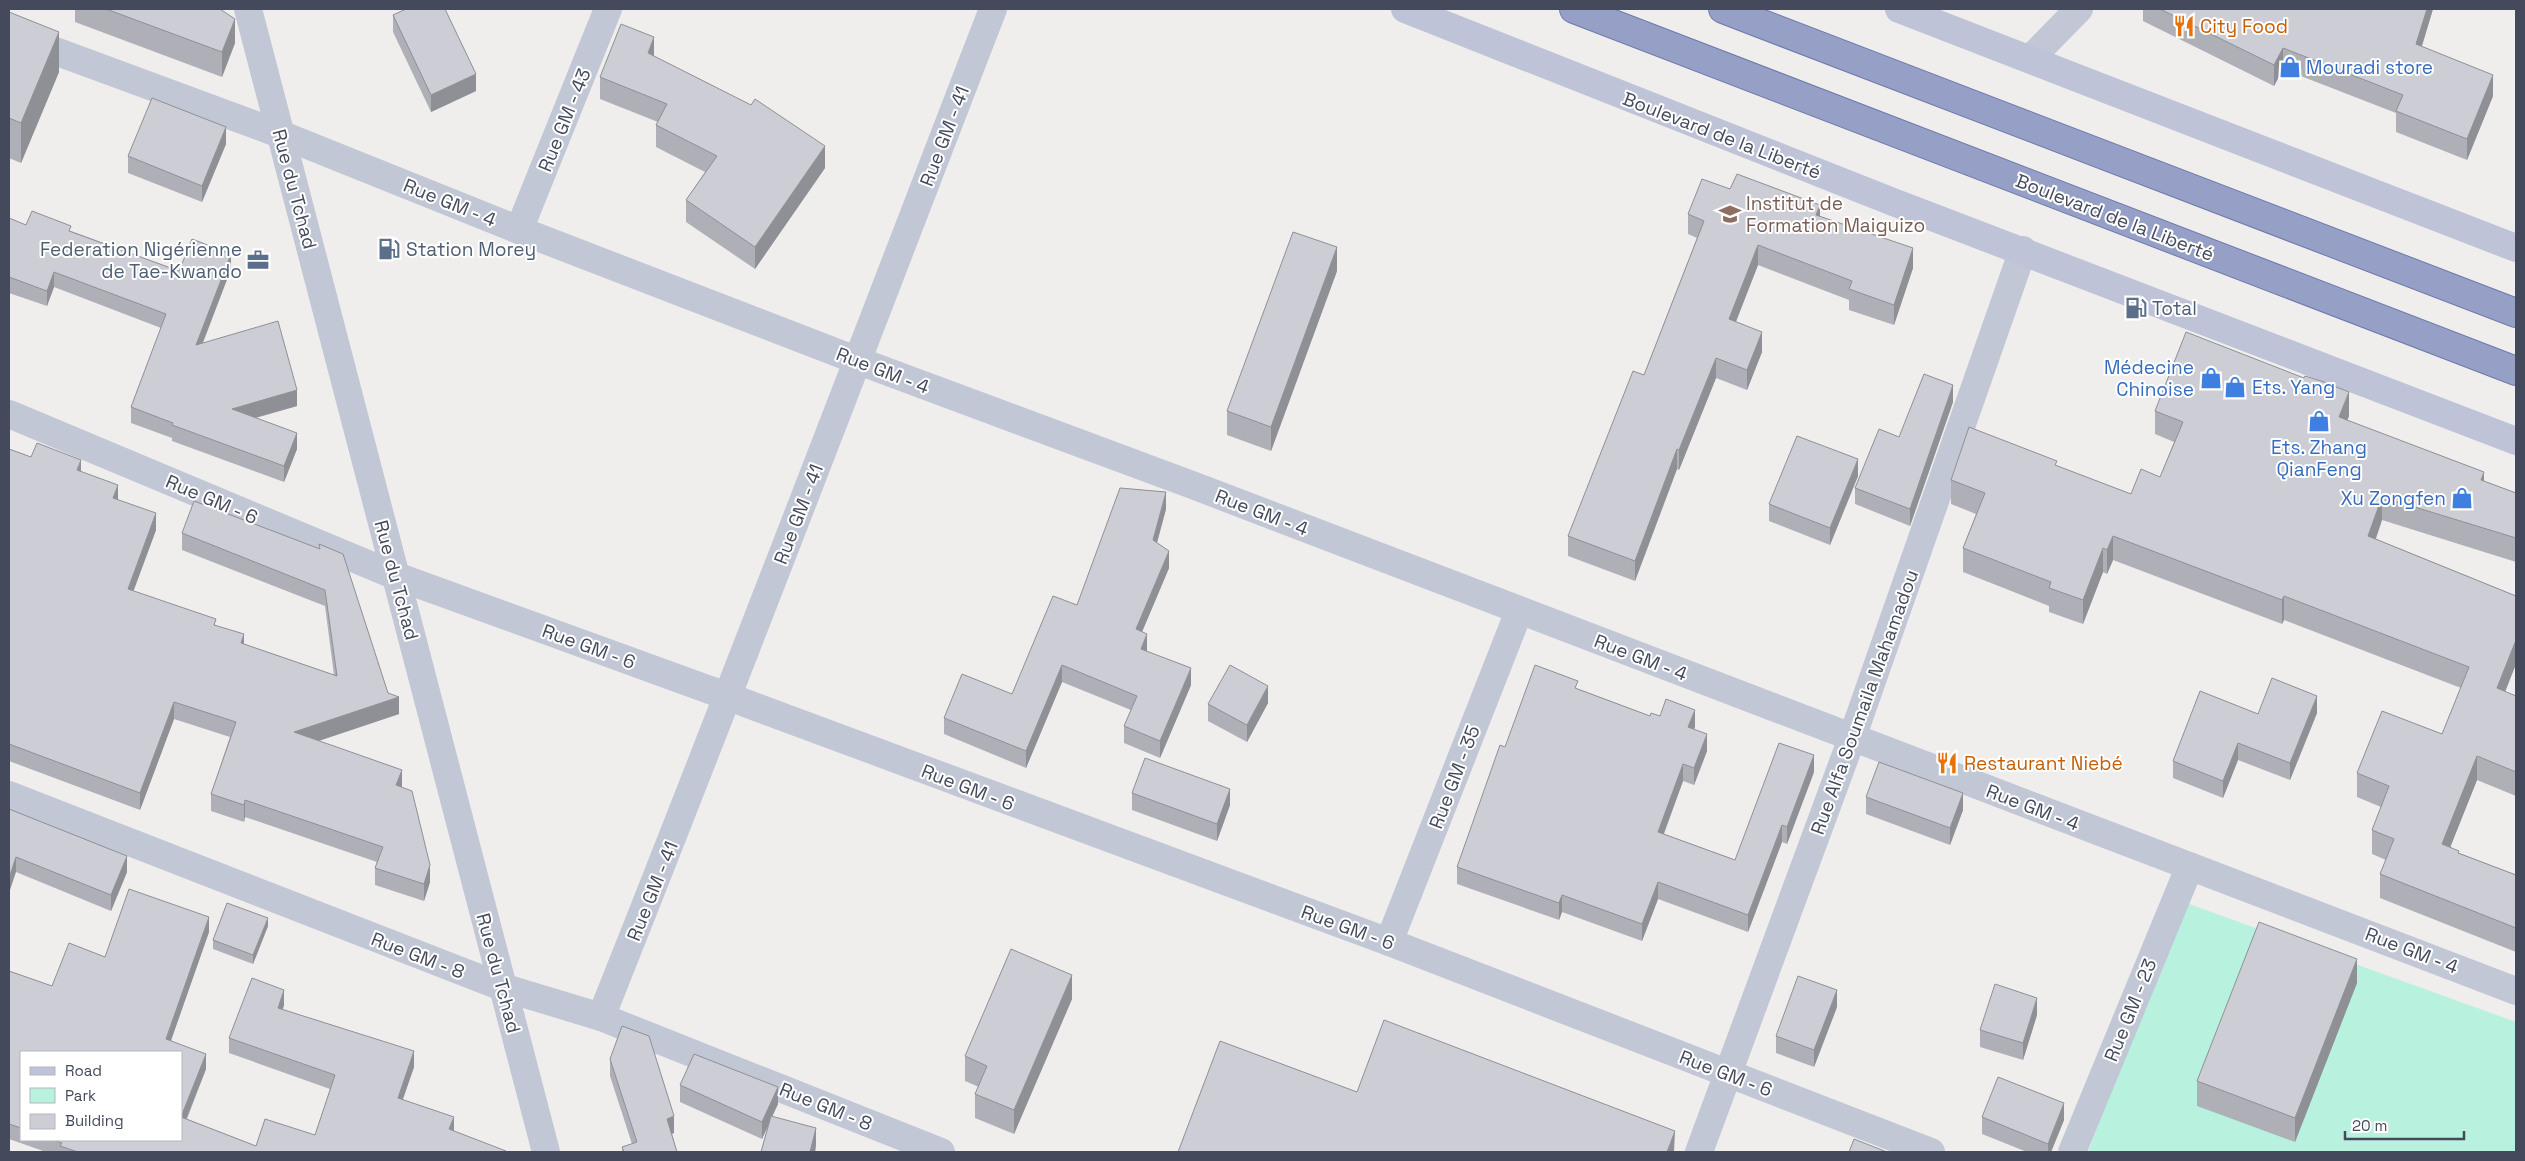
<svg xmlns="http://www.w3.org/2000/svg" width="2525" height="1161" font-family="'Space Grotesk',sans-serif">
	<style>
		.green { fill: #b8f1de }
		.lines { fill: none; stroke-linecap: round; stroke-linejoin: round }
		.trunk-casing { stroke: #6d79ab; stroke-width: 30 }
		.minor { stroke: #c2c7d6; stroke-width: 28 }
		.tertiary { stroke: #c2c7d6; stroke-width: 28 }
		.secondary { stroke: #bec3d8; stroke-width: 28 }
		.trunk { stroke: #96a0c7; stroke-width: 28 }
		.wall { fill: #afb0b7; fill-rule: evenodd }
		.shaded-wall { fill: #8f9095 }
		.building { fill: #cccdd5; stroke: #8f9095 }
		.labels { text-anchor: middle; stroke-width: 4; stroke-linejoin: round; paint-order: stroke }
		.food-label { font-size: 19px; fill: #c56008; stroke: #fff; text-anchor: start }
		.shop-label { font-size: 19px; fill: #366cbe; stroke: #fff; text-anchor: start }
		.street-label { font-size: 19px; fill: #444a5c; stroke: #fff }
		.education-label { font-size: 19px; fill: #785e54; stroke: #fff; text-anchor: start }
		.service-label { font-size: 19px; fill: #4e5e75; stroke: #fff; text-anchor: start }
	</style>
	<rect width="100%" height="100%" fill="#f0eeed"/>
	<polygon class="green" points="2181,901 2516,1022 2516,1152 2088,1152"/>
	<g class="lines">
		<g class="trunk-casing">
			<g id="trunk">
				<polyline points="1574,9 2516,371"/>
				<polyline points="1723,9 2516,313"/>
			</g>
		</g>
		<g class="minor">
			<polyline points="9,34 280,134 519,230 856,360 1195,486 2516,991"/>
			<polyline points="519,230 608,9"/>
			<polyline points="9,414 396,576 729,697 1389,942 1931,1152"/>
			<polyline points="9,795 502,987 601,1017 941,1152"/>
			<polyline points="1389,942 1519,611"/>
			<path d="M601,1017C735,682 863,345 993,9"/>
			<polyline points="1699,1152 1852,738 2023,250"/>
			<polyline points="2072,1152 2189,868"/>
		</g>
		<g class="tertiary">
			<polyline points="248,9 546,1152"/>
			<polyline points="2031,58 2079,9"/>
		</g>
		<g class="secondary">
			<polyline points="1405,9 1893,202 2516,441"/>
			<polyline points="1899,9 2516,248"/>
		</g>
		<use href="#trunk" class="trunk"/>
	</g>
	<g class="wall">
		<polygon points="75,9 220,9 235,43 222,77 75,22"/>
		<polygon points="2143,9 2433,9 2422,46 2493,96 2467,160 2396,132 2396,113 2283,69 2274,86 2143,21"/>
		<polygon points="9,12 59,72 21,163 9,158"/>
		<polygon points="393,15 476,91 431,112 393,32"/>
		<polygon points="654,56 825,168 755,269 686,222 686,200 705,172 656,147 656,125 658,122 600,99 600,77"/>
		<polygon points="226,144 202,202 128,173 128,156"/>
		<polygon points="1730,189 1820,216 1913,268 1894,325 1849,310 1849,300 1758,265 1736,322 1762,352 1747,390 1716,378 1679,470 1677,469 1635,581 1568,556 1568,536 1644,375 1697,238 1688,234 1688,214"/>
		<polygon points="9,218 26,225 71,231 179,271 231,269 203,343 297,406 256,418 297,449 284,482 172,441 172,438 131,423 131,407 161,328 54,287 47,306 9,293"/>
		<polygon points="1337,271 1271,451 1227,435 1227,411"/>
		<polygon points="1953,402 1910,526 1855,504 1855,488 1899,437"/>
		<polygon points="2155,411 2349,416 2347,420 2484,481 2516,493 2516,562 2382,520 2376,539 2516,596 2516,664 2505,692 2516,696 2516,796 2477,780 2450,847 2459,853 2516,875 2516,952 2380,898 2380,874 2386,860 2372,854 2372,830 2381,807 2357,797 2357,773 2442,734 2461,688 2284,620 2282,624 2113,560 2107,574 2103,572 2083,624 2049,612 2049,606 1963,572 1963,548 1976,514 1951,504 1951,480 2057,466 2131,494 2160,477 2174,442 2155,434"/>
		<polygon points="9,449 31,457 81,471 156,530 133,591 216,625 244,644 334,675 325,606 182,550 182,533 319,549 319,544 388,693 399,714 319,741 402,787 430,882 424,901 375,885 375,868 377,862 245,817 244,822 211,811 211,794 230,737 174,719 140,810 9,761"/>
		<polygon points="1858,476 1830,545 1769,521 1769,504"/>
		<polygon points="1166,509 1157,543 1169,568 1142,632 1147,651 1191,685 1160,758 1124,743 1124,726 1131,710 1062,682 1026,768 944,734 944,718 1012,694 1077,605"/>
		<polygon points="1578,689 1650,716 1695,727 1694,729 1707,751 1694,785 1683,781 1664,834 1735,860 1814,772 1787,844 1782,842 1748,932 1658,899 1642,941 1562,912 1559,920 1457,884 1457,867 1505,747"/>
		<polygon points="1268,703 1247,742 1208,721 1208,704"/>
		<polygon points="2317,713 2290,780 2238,760 2223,798 2173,778 2173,761 2258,714"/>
		<polygon points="1132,793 1230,805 1217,841 1132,810"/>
		<polygon points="1866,797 1963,810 1950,845 1866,814"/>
		<polygon points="9,809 127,872 111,911 16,872"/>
		<polygon points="268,926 253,964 213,949 213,940"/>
		<path d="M209,932L171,1040L206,1069L187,1119L256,1146L315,1135L330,1089L229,1053V1038L284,1005L283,1009L414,1067L403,1099L454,1131L506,1152H46L9,1139V971L52,986L105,957ZM21,1052L181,1140H21Z"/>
		<polygon points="2357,983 2295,1142 2197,1106 2197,1081"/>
		<polygon points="1072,999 1014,1134 975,1118 975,1094 979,1087 965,1081 965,1056"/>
		<polygon points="1837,1007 1814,1067 1776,1053 1776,1036"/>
		<polygon points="2037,1015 2023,1060 1980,1047 1980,1030"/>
		<polygon points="610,1059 674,1133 672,1134 677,1152 622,1152 622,1147 632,1144 610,1076"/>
		<polygon points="680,1085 778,1104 772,1116 816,1145 815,1152 761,1152 768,1125 762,1139 680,1102"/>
		<polygon points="1982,1117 2064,1120 2051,1152 2027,1152 1982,1134"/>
	</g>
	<g class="shaded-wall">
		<polygon points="2427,9 2433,9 2416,65 2416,44"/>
		<polygon points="235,19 235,43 222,77 222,52"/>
		<polygon points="59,32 59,72 21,163 21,123"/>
		<polygon points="654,37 654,59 648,53"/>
		<polygon points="2283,48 2283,69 2274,86 2274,65"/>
		<polygon points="476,74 476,91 431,112 431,95"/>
		<polygon points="2493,75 2493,96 2467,160 2467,139"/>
		<polygon points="226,127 226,144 202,202 202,186"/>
		<polygon points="825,146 825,168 755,269 755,247"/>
		<polygon points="1820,205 1820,226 1816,215"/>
		<polygon points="1758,245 1758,265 1729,339 1729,319"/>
		<polygon points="1337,247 1337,271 1271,451 1271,427"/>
		<polygon points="1913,248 1913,268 1894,325 1894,305"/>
		<polygon points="231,254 231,269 196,360 196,345"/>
		<polygon points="54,272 54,287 47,306 47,291"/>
		<polygon points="1762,332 1762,352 1747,390 1747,370"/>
		<polygon points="1716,358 1716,378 1679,470 1679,450"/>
		<polygon points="1953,385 1953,402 1910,526 1910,509"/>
		<polygon points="297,390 297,406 232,424 232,409"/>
		<polygon points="2349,392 2349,416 2339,441 2339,417"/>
		<polygon points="297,433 297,449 284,482 284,466"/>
		<polygon points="1677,449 1677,469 1635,581 1635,561"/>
		<polygon points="1858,459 1858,476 1830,545 1830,528"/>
		<polygon points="81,460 81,477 77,470"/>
		<polygon points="2484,472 2484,496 2481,480"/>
		<polygon points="118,485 118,502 113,498"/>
		<polygon points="1166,492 1166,509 1153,557 1153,540"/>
		<polygon points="2382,497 2382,520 2368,560 2368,536"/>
		<polygon points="156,513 156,530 128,606 128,589"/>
		<polygon points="2113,536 2113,560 2107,574 2107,550"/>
		<polygon points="2103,548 2103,572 2083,624 2083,600"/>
		<polygon points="1169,551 1169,568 1136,646 1136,629"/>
		<polygon points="2284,596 2284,620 2282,624 2282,600"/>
		<polygon points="244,634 244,651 241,643"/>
		<polygon points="1147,634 1147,651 1141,665 1141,649"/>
		<polygon points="2516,640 2516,664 2497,712 2497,688"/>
		<polygon points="1062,665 1062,682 1026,768 1026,751"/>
		<polygon points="1191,668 1191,685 1160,758 1160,741"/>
		<polygon points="1268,686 1268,703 1247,742 1247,725"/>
		<polygon points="2317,696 2317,713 2290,780 2290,763"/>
		<polygon points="399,697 399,714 294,749 294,732"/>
		<polygon points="174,702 174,719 140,810 140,793"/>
		<polygon points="1695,710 1695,727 1688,744 1688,727"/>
		<polygon points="1707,734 1707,751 1694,785 1694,768"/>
		<polygon points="2238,743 2238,760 2223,798 2223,781"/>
		<polygon points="1814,755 1814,772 1787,844 1787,827"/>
		<polygon points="2477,756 2477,780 2442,868 2442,844"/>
		<polygon points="1683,764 1683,781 1658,849 1658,832"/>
		<polygon points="402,770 402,787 396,785"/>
		<polygon points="1230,789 1230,805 1217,841 1217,824"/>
		<polygon points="1963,793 1963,810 1950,845 1950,828"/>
		<polygon points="245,800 245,817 244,822 244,805"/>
		<polygon points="1782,825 1782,842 1748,932 1748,915"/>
		<polygon points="127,856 127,872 111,911 111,895"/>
		<polygon points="16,857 16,872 9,893 9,878"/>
		<polygon points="430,865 430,882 424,901 424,884"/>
		<polygon points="1658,882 1658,899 1642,941 1642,924"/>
		<polygon points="1562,895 1562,912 1559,920 1559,903"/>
		<polygon points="209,917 209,932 167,1052 166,1039"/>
		<polygon points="268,918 268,926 253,964 253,955"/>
		<polygon points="2357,959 2357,983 2295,1142 2295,1118"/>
		<polygon points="1072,975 1072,999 1014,1134 1014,1110"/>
		<polygon points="284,990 284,1005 278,1023 278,1008"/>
		<polygon points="1837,990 1837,1007 1814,1067 1814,1050"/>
		<polygon points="2037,998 2037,1015 2023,1060 2023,1043"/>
		<polygon points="414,1051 414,1067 398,1113 398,1098"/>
		<polygon points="206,1054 206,1069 181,1132 181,1117"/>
		<polygon points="778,1087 778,1104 762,1139 762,1122"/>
		<polygon points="2064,1103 2064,1120 2051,1152 2048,1152 2048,1144"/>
		<polygon points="674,1116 674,1133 667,1135 667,1119"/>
		<polygon points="454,1117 454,1132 449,1129"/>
		<polygon points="816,1128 816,1145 815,1152 810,1152"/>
		<polygon points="1675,1131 1674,1152 1667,1152"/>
	</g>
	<g class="building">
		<polygon points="106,9 220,9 235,19 222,52"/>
		<polygon points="406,9 445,9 476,74 431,95 393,15"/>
		<polygon points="2160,9 2427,9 2416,44 2493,75 2467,139 2396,111 2403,95 2283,48 2274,65"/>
		<polygon points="9,12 59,32 21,123 9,118"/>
		<polygon points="621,24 654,37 648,53 751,105 755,99 825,146 755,247 686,200 717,156 656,125 667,104 600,77"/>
		<polygon points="152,98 226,127 202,186 128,156"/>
		<polygon points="1737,174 1820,205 1816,215 1913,248 1894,305 1849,289 1852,281 1758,245 1729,319 1762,332 1747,370 1716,358 1679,450 1677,449 1635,561 1568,536 1633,371 1644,375 1704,221 1688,214 1702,179 1730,189"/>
		<polygon points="32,211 71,226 69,231 179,271 192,239 231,254 196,345 278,321 297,390 232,409 297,433 284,466 172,425 173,423 131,407 166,314 54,272 47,291 9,277 9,218 26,225"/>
		<polygon points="1293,232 1337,247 1271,427 1227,411"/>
		<polygon points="2186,332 2304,378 2305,376 2324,382 2349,392 2339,417 2484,472 2481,480 2516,493 2516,538 2382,497 2368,536 2516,596 2516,640 2497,688 2516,696 2516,772 2477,756 2442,844 2459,851 2458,853 2516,875 2516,928 2380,874 2394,839 2372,830 2389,786 2357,773 2382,711 2442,734 2469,667 2284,596 2282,600 2113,536 2107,550 2103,548 2083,600 2049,588 2051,582 1963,548 1985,493 1951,480 1969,427 2057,461 2055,465 2131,494 2141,469 2160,477 2183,422 2155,411"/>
		<polygon points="1924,374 1953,385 1910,509 1855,488 1879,429 1899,437"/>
		<polygon points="1797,436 1858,459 1830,528 1769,504"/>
		<polygon points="37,443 81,460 77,470 118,485 113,498 156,513 128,589 216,619 214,625 244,634 241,643 337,676 325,590 182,533 194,501 320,549 319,544 343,554 388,693 399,697 294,732 402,770 396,785 412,791 430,865 424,884 375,868 383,847 245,800 244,805 211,794 236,722 174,702 140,793 9,744 9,449 31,457"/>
		<polygon points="1120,488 1166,492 1153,540 1169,551 1136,629 1147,634 1141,649 1191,668 1160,741 1124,726 1137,696 1062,665 1026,751 944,718 962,674 1012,694 1053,596 1077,605"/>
		<polygon points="1230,665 1268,686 1247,725 1208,704"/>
		<polygon points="1535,665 1578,681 1575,688 1650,716 1651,713 1660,716 1666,699 1695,710 1688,727 1707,734 1694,768 1683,764 1658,832 1735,860 1779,743 1814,755 1787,827 1782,825 1748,915 1658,882 1642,924 1562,895 1559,903 1457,867 1500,745 1505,747"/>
		<polygon points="2272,678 2317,696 2290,763 2238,743 2223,781 2173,761 2200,691 2258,714"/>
		<polygon points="1145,758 1230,789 1217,824 1132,793"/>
		<polygon points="1879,762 1963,793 1950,828 1866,797"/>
		<polygon points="9,809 127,856 111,895 16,857 9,878"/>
		<polygon points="129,889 209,917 166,1039 206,1054 181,1117 256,1146 265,1119 315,1135 335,1075 229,1038 252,978 284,990 278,1008 414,1051 398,1098 454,1117 449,1129 506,1151 505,1152 78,1152 60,1146 62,1143 54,1140 181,1140 181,1052 21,1052 21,1128 9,1124 9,971 52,986 69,943 105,957"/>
		<polygon points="227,903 268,918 253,955 213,940"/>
		<polygon points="2259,922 2357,959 2295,1118 2197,1081"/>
		<polygon points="1011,949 1072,975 1014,1110 975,1094 987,1066 965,1056"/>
		<polygon points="1798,976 1837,990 1814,1050 1776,1036"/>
		<polygon points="1995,984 2037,998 2023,1043 1980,1030"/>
		<polygon points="1384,1020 1675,1131 1667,1152 1178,1152 1220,1041 1357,1092"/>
		<polygon points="622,1026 649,1036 674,1116 667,1119 677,1152 624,1152 622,1147 637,1142 610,1059"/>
		<polygon points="694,1054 778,1087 762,1122 680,1085"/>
		<polygon points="1998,1077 2064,1103 2048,1144 1982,1117"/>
		<polygon points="771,1116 816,1128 810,1152 761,1152"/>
		<polygon points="1854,1139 1887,1152 1849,1152"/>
	</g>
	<defs>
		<g id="restaurant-bare" transform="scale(1.725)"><path d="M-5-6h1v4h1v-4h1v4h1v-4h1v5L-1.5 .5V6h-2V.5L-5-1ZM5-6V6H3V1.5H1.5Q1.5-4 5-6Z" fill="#e8710a" stroke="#fff" stroke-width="2.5" paint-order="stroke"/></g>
		<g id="shop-bare" transform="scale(1.725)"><path d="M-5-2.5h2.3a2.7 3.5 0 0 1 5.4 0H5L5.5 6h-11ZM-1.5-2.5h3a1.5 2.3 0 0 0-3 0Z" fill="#3f7fe0" stroke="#fff" stroke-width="2.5" paint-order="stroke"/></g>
		<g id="university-bare" transform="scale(1.725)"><path d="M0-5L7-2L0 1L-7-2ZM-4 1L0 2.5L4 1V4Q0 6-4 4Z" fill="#8d6e63" stroke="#fff" stroke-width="2.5" paint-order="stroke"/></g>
		<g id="fuel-bare" transform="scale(1.725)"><path d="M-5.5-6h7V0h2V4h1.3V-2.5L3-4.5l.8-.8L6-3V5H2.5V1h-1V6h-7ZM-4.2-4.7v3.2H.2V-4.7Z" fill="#5c6f8a" stroke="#fff" stroke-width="2.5" paint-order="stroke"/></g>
		<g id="office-bare" transform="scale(1.725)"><path d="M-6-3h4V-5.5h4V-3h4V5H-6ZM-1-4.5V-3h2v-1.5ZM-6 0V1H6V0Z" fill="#5c6f8a" stroke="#fff" stroke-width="2.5" paint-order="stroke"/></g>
	</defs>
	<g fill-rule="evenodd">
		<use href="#restaurant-bare" x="2184" y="26"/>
		<use href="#shop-bare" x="2290" y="67"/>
		<use href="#university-bare" x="1730" y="214"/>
		<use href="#fuel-bare" x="389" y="249"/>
		<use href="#office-bare" x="258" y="260"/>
		<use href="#fuel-bare" x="2136" y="308"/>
		<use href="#shop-bare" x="2211" y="378"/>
		<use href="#shop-bare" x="2235" y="387"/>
		<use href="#shop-bare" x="2319" y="421"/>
		<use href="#shop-bare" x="2462" y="498"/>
		<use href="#restaurant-bare" x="1947" y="763"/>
	</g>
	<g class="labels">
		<g class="food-label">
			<text x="2200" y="33">City Food</text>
			<text x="1964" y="770">Restaurant Niebé</text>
		</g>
		<g class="shop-label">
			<text x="2306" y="74">Mouradi store</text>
			<text x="2194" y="374" text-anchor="end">Médecine<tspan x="2194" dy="22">Chinoise</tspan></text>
			<text x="2252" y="394">Ets. Yang</text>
			<text x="2319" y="454" text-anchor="middle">Ets. Zhang<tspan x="2319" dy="22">QianFeng</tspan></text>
			<text x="2446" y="505" text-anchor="end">Xu Zongfen</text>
		</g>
		<g class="street-label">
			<text transform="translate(564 120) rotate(-68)" y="7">Rue GM - 43</text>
			<text transform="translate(1722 135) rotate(21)" y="7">Boulevard de la Liberté</text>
			<text transform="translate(944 136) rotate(-69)" y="7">Rue GM - 41</text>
			<text transform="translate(295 189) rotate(75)" y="7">Rue du Tchad</text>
			<text transform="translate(450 202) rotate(22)" y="7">Rue GM - 4</text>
			<text transform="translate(2115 217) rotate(21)" y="7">Boulevard de la Liberté</text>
			<text transform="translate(883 370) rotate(21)" y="7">Rue GM - 4</text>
			<text transform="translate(212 499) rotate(23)" y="7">Rue GM - 6</text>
			<text transform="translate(1262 512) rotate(21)" y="7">Rue GM - 4</text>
			<text transform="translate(798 514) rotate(-69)" y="7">Rue GM - 41</text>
			<text transform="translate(397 580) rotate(75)" y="7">Rue du Tchad</text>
			<text transform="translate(589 646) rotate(20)" y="7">Rue GM - 6</text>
			<text transform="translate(1641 657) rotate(21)" y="7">Rue GM - 4</text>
			<text transform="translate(1864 702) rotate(-70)" y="7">Rue Alfa Soumaila Mahamadou</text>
			<text transform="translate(1454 777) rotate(-69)" y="7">Rue GM - 35</text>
			<text transform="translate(968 787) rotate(21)" y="7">Rue GM - 6</text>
			<text transform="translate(2033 807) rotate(21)" y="7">Rue GM - 4</text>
			<text transform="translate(652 891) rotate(-68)" y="7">Rue GM - 41</text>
			<text transform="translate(1348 927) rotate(20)" y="7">Rue GM - 6</text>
			<text transform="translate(2412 950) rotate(21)" y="7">Rue GM - 4</text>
			<text transform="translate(418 955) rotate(21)" y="7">Rue GM - 8</text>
			<text transform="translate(499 973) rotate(75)" y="7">Rue du Tchad</text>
			<text transform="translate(2130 1010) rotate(-68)" y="7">Rue GM - 23</text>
			<text transform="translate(1726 1073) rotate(21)" y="7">Rue GM - 6</text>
			<text transform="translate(826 1106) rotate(22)" y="7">Rue GM - 8</text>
		</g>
		<g class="education-label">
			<text x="1746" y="210">Institut de<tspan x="1746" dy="22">Formation Maiguizo</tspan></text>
		</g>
		<g class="service-label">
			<text x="242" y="256" text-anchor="end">Federation Nigérienne<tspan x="242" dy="22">de Tae-Kwando</tspan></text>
			<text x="406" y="256">Station Morey</text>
			<text x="2152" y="315">Total</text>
		</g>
	</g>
	<rect width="2525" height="1161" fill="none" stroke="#444a5c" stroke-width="20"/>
	<rect x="20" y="1051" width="162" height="90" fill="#ffffff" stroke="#b4b7be"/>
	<rect x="30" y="1067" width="25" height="8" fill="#bec3d8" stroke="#b4b7be"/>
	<text x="65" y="1076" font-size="15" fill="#444a5c">Road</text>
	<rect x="30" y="1088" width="25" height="15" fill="#b8f1de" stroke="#b4b7be"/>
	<text x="65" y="1101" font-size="15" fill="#444a5c">Park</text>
	<rect x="30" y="1114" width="25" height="15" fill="#cccdd5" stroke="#b4b7be"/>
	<text x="65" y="1126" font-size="15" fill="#444a5c">Building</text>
	<path d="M2345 1131v8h119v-8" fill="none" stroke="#444a5c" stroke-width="2.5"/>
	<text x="2352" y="1131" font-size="15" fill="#444a5c" stroke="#ffffff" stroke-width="4" paint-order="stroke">20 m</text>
</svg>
